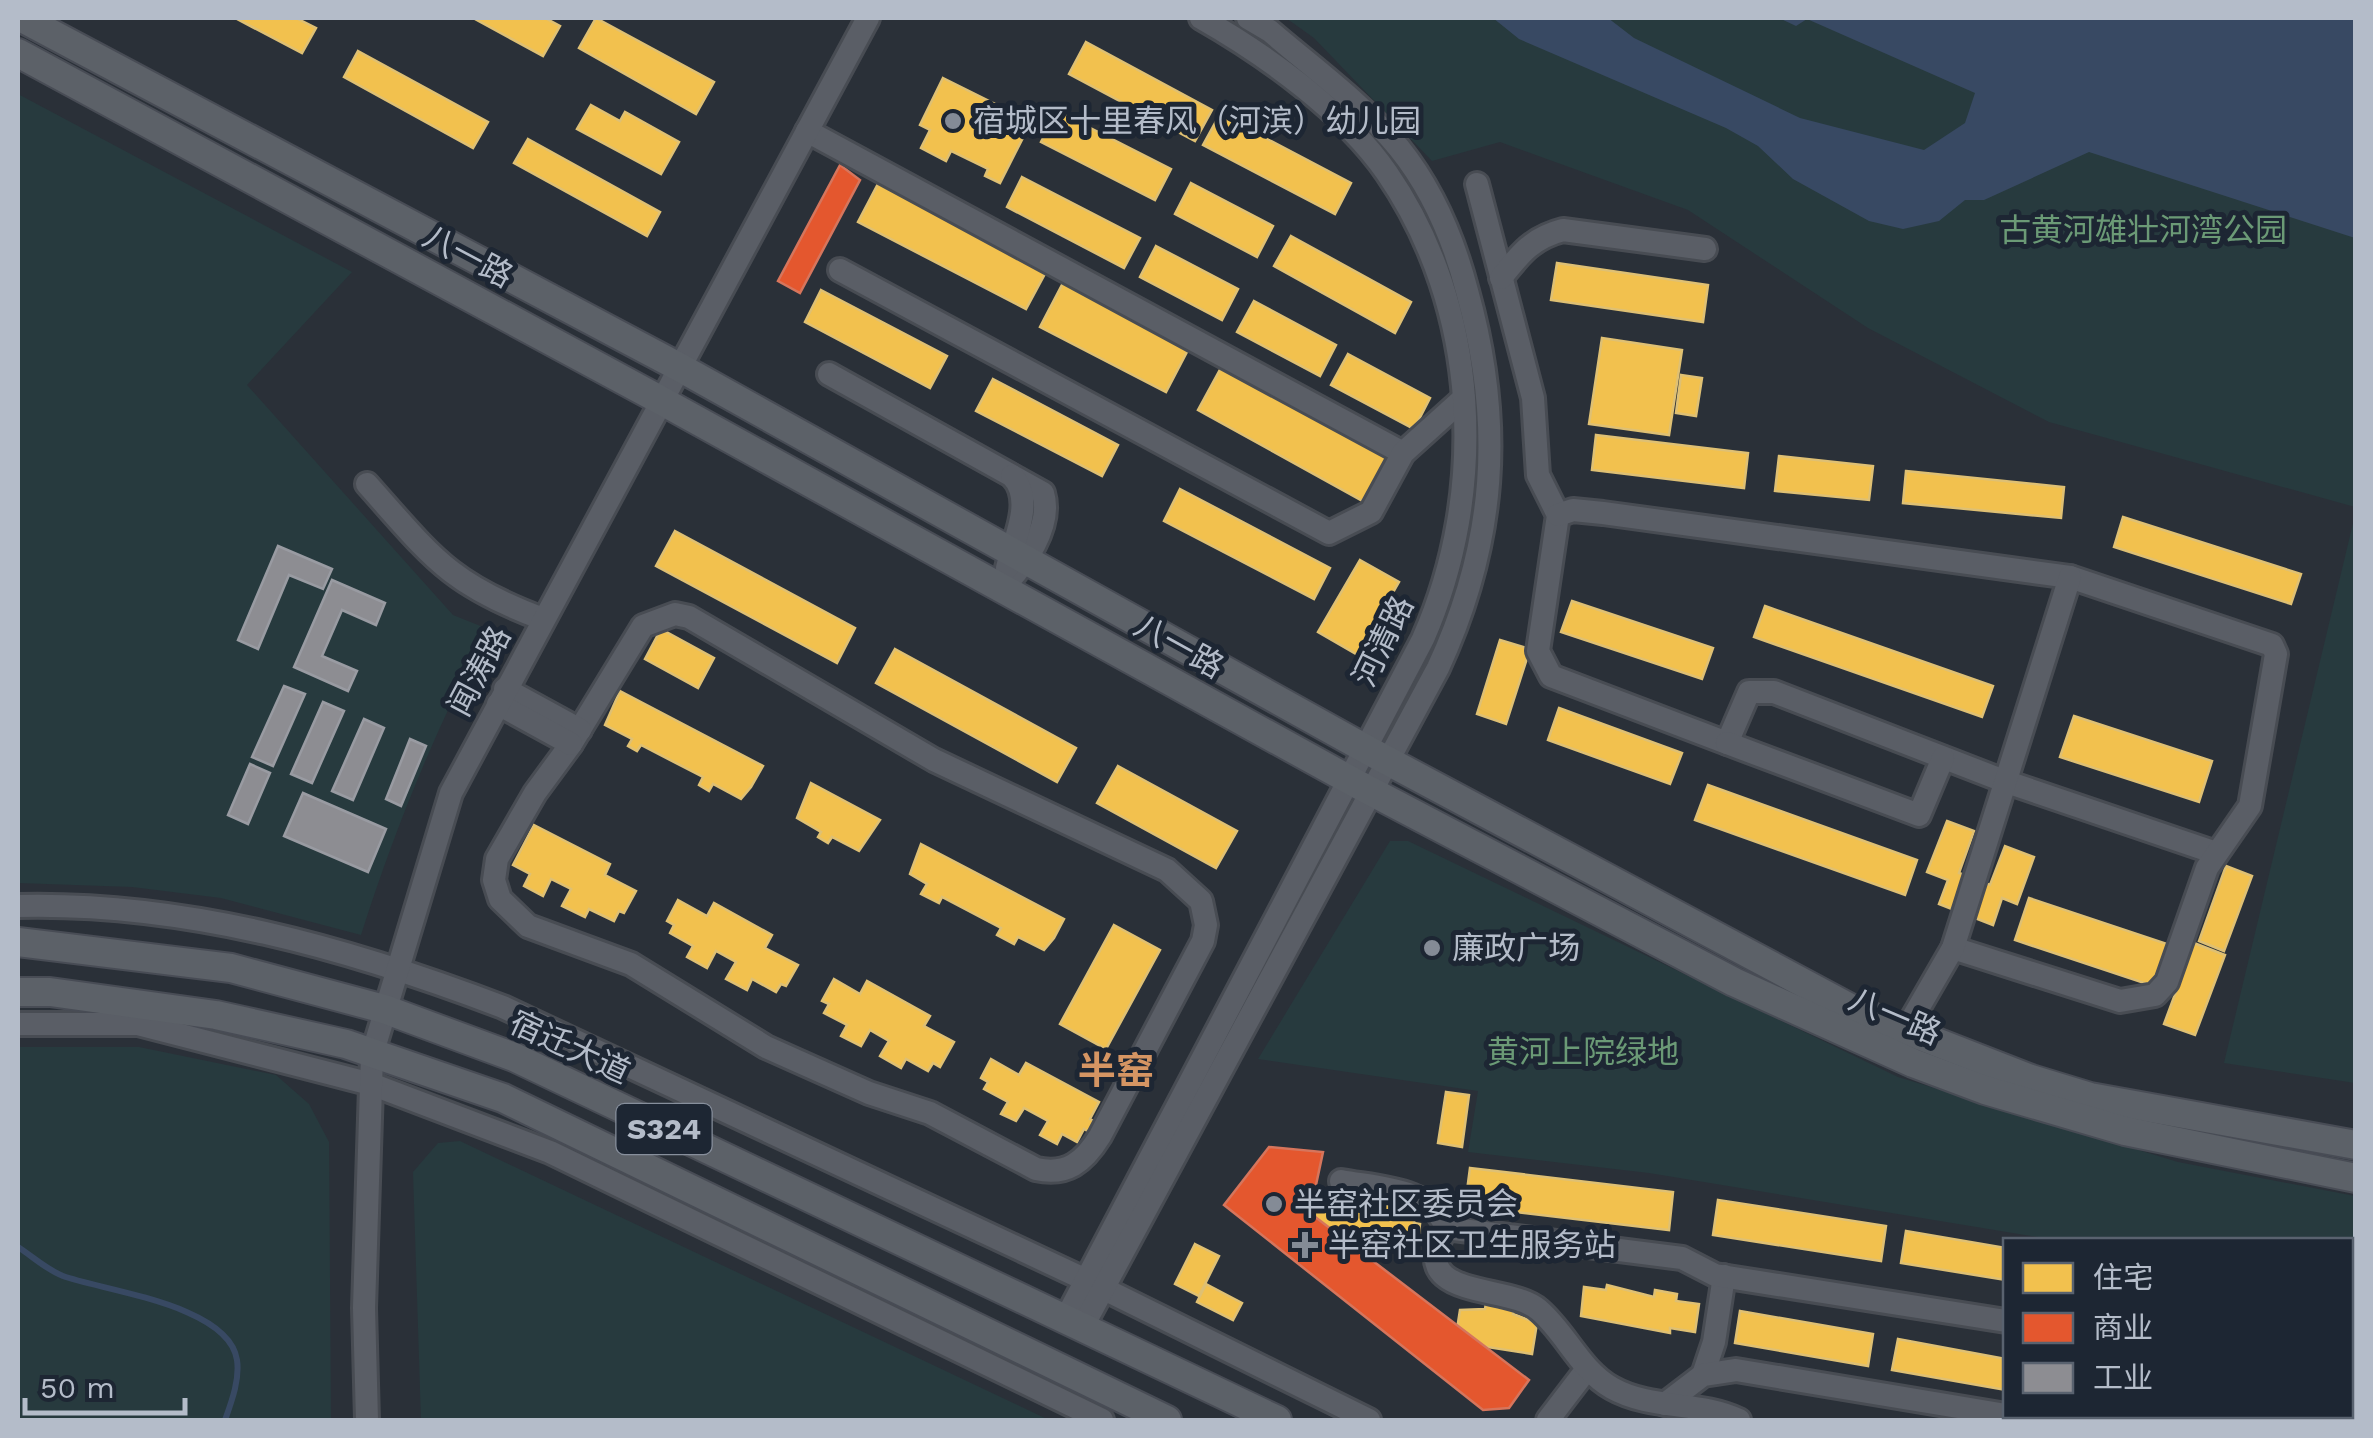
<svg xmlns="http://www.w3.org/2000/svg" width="2373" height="1438" font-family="'Work Sans','Noto Sans SC',sans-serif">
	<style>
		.green { fill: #273a3e }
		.water { fill: #384963 }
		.homes { fill: #f2c14e; stroke: #dfc073; stroke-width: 2.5 }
		.shops { fill: #e4572e; stroke: #d6755c; stroke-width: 2.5 }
		.industry { fill: #8d8d92; stroke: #999ba2; stroke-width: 2.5 }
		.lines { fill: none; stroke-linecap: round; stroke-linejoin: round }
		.stream { stroke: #384963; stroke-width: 6 }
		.minor-casing { stroke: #484c53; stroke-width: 28 }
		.major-casing { stroke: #484c55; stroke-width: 32 }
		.minor { stroke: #5a5e66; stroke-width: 22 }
		.major { stroke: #5c6168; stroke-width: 28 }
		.poi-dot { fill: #848b96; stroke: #1d2633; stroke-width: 4 }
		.labels { text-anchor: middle; stroke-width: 10; stroke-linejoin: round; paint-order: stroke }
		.shield { fill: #1d2633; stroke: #878f9c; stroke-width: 2.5 }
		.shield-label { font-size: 30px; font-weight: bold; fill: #b4bcc9 }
		.poi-label { font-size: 32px; fill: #b4bcc9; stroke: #1d2633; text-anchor: start }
		.park-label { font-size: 32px; fill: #6b9a76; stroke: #1d2633 }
		.street-label { font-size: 32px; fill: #b4bcc9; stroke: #1d2633 }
		.quarter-label { font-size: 38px; font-weight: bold; fill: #d59563; stroke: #1d2633 }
	</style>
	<rect width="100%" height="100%" fill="#2a3038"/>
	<g class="green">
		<polygon points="1286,18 2355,18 2355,507 2049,422 1868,328 1688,210 1500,142 1432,161 1314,38"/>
		<path d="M18,94L352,272L247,385L453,615L488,629C436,728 395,828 361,935L221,898L132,887L18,883Z"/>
		<polygon points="2355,515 2356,1083 2355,1083 2224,1063"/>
		<polygon points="1390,841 1408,841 1898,1077 2178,1162 2355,1196 2355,1290 2351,1289 2350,1240 2056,1240 1649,1173 1468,1152 1478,1091 1258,1059"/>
		<polygon points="18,1047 139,1047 276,1075 309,1104 329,1142 331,1420 18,1420"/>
		<polygon points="460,1141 1049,1420 421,1420 413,1172 438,1143"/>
	</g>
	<polygon class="water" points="1493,18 1608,18 1634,38 1800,118 1924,150 1965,123 1975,93 1807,19 1796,26 1779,18 2355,18 2355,238 2089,152 1984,200 1965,200 1939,221 1903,229 1869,221 1793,179 1758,146 1726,128 1519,39"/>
	<g class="homes">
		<polygon points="235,18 296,18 316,28 302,53"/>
		<polygon points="473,18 545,18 560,26 543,56"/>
		<polygon points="596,18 714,82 696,114 579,48"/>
		<polygon points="1086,42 1212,110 1195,141 1069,74"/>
		<polygon points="358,51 488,122 473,148 344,77"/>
		<polygon points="943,78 1031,122 1000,183 985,176 988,169 951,151 946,161 921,148 930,130 920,125"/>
		<polygon points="591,105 620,121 625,112 679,142 661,174 577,129"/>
		<polygon points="1057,111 1171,169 1155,200 1041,142"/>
		<polygon points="1220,114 1351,183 1335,214 1203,145"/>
		<polygon points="528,139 660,212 647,236 514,163"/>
		<polygon points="1022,177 1140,238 1124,268 1007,207"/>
		<polygon points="879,182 1047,270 1026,309 858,222"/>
		<polygon points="1191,183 1273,226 1257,257 1175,214"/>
		<polygon points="1291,236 1411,302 1395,333 1274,266"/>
		<polygon points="1156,246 1238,289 1222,320 1140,277"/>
		<polygon points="1557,263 1708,285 1703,322 1551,300"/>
		<polygon points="1063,283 1189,348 1166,392 1040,327"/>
		<polygon points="821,290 947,356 930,388 805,322"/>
		<polygon points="1254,301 1336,345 1320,376 1237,332"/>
		<polygon points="1602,338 1682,350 1669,435 1589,424"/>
		<polygon points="1348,354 1430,398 1414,429 1331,385"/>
		<polygon points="1222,366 1393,459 1368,504 1198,410"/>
		<polygon points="1681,375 1702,378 1696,416 1676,413"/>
		<polygon points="993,379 1118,445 1102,476 976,411"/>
		<polygon points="1596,435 1748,453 1744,488 1592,470"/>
		<polygon points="1779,456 1873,466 1869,500 1775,491"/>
		<polygon points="1906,471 2064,487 2061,518 1903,503"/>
		<polygon points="1180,489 1330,568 1314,599 1164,521"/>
		<polygon points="2123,517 2301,574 2291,604 2114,547"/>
		<polygon points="675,531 855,628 837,663 656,566"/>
		<polygon points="1360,560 1399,582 1375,624 1381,627 1363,658 1318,632"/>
		<polygon points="1572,601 1713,648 1702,679 1561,632"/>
		<polygon points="1765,606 1993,686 1982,717 1754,637"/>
		<polygon points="661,629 714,658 698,688 645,659"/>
		<polygon points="1500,640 1530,649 1506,724 1477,714"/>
		<polygon points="895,649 1076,748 1057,782 876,683"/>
		<polygon points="620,691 763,766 751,787 741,799 713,784 709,791 699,785 703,777 641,745 637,751 628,746 632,739 605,725"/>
		<polygon points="1559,708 1682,753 1670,784 1548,740"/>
		<polygon points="2074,716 2212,761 2199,802 2060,757"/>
		<polygon points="1118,766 1237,831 1216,868 1097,803"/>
		<polygon points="811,783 880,820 859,851 832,837 828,843 818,837 821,832 797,818"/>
		<polygon points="1708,785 1917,860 1905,895 1695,820"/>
		<polygon points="1947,821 1974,831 1959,873 1990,885 2005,846 2034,857 2017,904 2002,898 1993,925 1939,904 1948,880 1927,872"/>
		<polygon points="534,825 610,864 605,875 636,891 624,913 619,911 614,921 589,909 585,917 562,906 571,889 551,879 543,896 524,886 530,874 513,865"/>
		<polygon points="921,844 1064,919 1054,938 1044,950 1018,937 1014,944 997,935 1001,928 942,897 939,903 921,894 927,884 910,874"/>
		<polygon points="2226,866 2252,876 2224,951 2199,941"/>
		<polygon points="2029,898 2167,944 2153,986 2015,940"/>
		<polygon points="678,900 707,916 714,903 772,935 765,948 798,965 786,986 781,984 776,992 752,979 747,990 726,979 736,962 716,951 707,968 687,957 693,946 670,933 674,925 667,921"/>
		<polygon points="1114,925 1160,950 1106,1049 1060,1024"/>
		<polygon points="2194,943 2225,955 2195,1035 2164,1024"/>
		<polygon points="834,979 860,994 867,981 930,1016 924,1026 954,1042 940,1067 933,1063 928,1071 906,1059 901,1068 880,1056 889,1041 870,1030 861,1046 841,1036 847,1025 824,1013 829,1004 822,1001"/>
		<polygon points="991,1059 1019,1075 1026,1063 1099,1102 1090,1119 1096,1122 1091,1133 1084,1129 1077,1142 1062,1134 1057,1144 1040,1135 1048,1121 1024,1108 1016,1121 1001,1114 1008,1102 984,1089 988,1082 981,1078"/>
		<polygon points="1446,1092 1469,1095 1462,1147 1438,1143"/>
		<polygon points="1470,1168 1673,1192 1669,1230 1465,1206"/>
		<polygon points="1335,1199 1369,1203 1367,1220 1371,1203 1407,1208 1406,1213 1415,1214 1414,1223 1420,1224 1417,1250 1312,1236 1315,1210 1321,1211 1322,1201 1335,1203"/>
		<polygon points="1718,1200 1886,1226 1881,1261 1713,1235"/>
		<polygon points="1906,1231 2006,1248 2006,1280 1901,1263"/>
		<polygon points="1195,1244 1219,1256 1199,1296 1175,1284"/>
		<polygon points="1206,1284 1242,1303 1233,1320 1197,1302"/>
		<polygon points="1607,1285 1654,1297 1655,1290 1677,1294 1676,1301 1699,1304 1695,1332 1670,1328 1670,1333 1581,1316 1584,1287 1606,1290"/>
		<polygon points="1487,1297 1515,1301 1513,1314 1537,1323 1532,1354 1455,1342 1460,1310 1485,1309"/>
		<polygon points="1740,1311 1873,1334 1868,1366 1735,1343"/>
		<polygon points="1898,1339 2006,1359 2006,1390 1892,1370"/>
		<polygon points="2200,1416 2315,1416 2342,1420 2199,1420"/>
	</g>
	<g class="shops">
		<polygon points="840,165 860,180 800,293 778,281"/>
		<polygon points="1269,1147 1323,1152 1310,1213 1529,1380 1509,1408 1483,1410 1224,1205"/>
	</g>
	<g class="industry">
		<polygon points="278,546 332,569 323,589 289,575 258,649 238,640"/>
		<polygon points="332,580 385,603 376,625 342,610 322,656 357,671 348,691 294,667"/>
		<polygon points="284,686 305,694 273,766 252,757"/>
		<polygon points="323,702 344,711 312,783 291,774"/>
		<polygon points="364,719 384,728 353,800 332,791"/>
		<polygon points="410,739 426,746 401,806 386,799"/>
		<polygon points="250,764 270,773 248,824 228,815"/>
		<polygon points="303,793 386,829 368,872 284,836"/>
	</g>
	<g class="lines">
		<path class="stream" d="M18,1247C32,1256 47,1270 63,1276C105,1291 229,1305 237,1360C240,1380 231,1403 225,1420"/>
		<g class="minor-casing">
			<g id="minor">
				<polyline points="807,131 1403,453"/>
				<polyline points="1477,184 1533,398 1538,475 1558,515 1538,651 1551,676 1727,743 1749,692 1774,692 2004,781 2216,853"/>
				<polyline points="840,270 1329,533 1371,512 1403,453 1464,398"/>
				<path d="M1501,278C1520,254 1532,238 1563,230L1705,249"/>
				<path d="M829,374L1043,493C1053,526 1024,566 1002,588"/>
				<path d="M367,484C432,557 449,584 543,619"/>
				<polyline points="1558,515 1573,510 1603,513 2070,577 2272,645 2276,654 2250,806 2207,868 2167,982 2155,995 2120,1001 1953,948"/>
				<path d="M1007,568C1014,539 1035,500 1012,476"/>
				<path d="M675,614L689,617L934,760L1167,870L1201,901L1206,925L1203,941L1100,1136C1084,1162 1067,1176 1036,1169L930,1113L869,1093L766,1047L631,964L528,926L500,899L494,880L497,859L535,793L571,744L643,626Z"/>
				<polyline points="505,689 580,730"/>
				<polyline points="498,704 571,744"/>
				<polyline points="1727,743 1919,815 1943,758"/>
				<path d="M18,906C185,902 348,948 503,1007L1086,1280L1369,1420"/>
				<polyline points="18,1024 138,1024 371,1084 550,1152 1102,1420"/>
				<polyline points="1905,1031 1953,948 2070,577"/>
				<path d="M1341,1181C1378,1188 1432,1188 1446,1228"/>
				<path d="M1065,1320L1423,639C1488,492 1480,308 1387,173C1344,111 1266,55 1201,18"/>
				<path d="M1082,1328L1438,668C1496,543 1504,423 1467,291C1454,241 1432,189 1399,148C1363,104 1313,68 1270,31L1248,18"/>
				<polyline points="1703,1375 1714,1342 1724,1276"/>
				<polyline points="2350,1382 2356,1387"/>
				<polyline points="1665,1404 1703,1375 1736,1370 2006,1415"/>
				<polyline points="367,1420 364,1308 372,1055 451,793 868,18"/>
				<polyline points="1548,1420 1587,1369"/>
				<path d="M1739,1420C1700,1401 1651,1410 1612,1388C1580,1370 1566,1333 1539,1310C1509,1283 1403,1301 1446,1228L1682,1258L1715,1275L2006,1321"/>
			</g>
		</g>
		<g class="major-casing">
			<g id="major">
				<polyline points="22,18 679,367 1373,753 1854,1010 2031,1079 2090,1097 2356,1145"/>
				<polyline points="18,53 662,401 1357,784 1734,982 1913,1063 1985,1090 2125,1131 2356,1178"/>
				<polyline points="18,942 231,968 384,1009 514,1057 1277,1420"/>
				<polyline points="18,992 50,992 216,1015 346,1044 503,1098 1167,1420"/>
			</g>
		</g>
		<use href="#minor" class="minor"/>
		<use href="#major" class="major"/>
	</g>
	<g class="poi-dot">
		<circle cx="953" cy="121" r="10"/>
		<circle cx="1432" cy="948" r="10"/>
		<circle cx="1274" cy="1204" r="10"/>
		<path d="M1300 1230h10v10h10v10h-10v10h-10v-10h-10v-10h10z"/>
	</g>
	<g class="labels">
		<rect class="shield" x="616.5" y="1104" width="95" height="50" rx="8"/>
		<g class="shield-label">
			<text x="664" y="1139">S324</text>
		</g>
		<g class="poi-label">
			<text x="973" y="132">宿城区十里春风（河滨）幼儿园</text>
			<text x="1452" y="959">廉政广场</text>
			<text x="1294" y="1215">半窑社区委员会</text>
			<text x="1328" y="1256">半窑社区卫生服务站</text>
		</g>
		<g class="park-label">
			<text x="2143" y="241">古黄河雄壮河湾公园</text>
			<text x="1583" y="1063">黄河上院绿地</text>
		</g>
		<g class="street-label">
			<text transform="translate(468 256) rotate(28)" y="11">八一路</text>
			<text transform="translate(1383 641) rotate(-64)" y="11">河清路</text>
			<text transform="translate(1179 646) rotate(29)" y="11">八一路</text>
			<text transform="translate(479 671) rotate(-62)" y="11">闻涛路</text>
			<text transform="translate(1895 1016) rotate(23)" y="11">八一路</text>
			<text transform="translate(570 1047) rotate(25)" y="11">宿迁大道</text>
		</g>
		<g class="quarter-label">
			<text x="1116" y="1084">半窑</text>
		</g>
	</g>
	<rect width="2373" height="1438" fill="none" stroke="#b4bcc9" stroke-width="40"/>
	<rect x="2003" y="1238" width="350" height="180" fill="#1d2633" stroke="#59626f" stroke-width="2.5"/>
	<rect x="2023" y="1263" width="50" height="30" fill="#f2c14e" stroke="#59626f" stroke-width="2.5"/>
	<text x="2093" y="1288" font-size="30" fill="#b4bcc9">住宅</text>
	<rect x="2023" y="1313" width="50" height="30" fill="#e4572e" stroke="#59626f" stroke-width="2.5"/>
	<text x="2093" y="1338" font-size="30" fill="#b4bcc9">商业</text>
	<rect x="2023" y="1363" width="50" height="30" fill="#8d8d92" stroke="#59626f" stroke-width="2.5"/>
	<text x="2093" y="1388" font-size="30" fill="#b4bcc9">工业</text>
	<path d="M25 1398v15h160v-15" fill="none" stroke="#b4bcc9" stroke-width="5"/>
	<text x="40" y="1398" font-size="30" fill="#b4bcc9" stroke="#1d2633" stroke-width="8" paint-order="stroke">50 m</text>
</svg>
